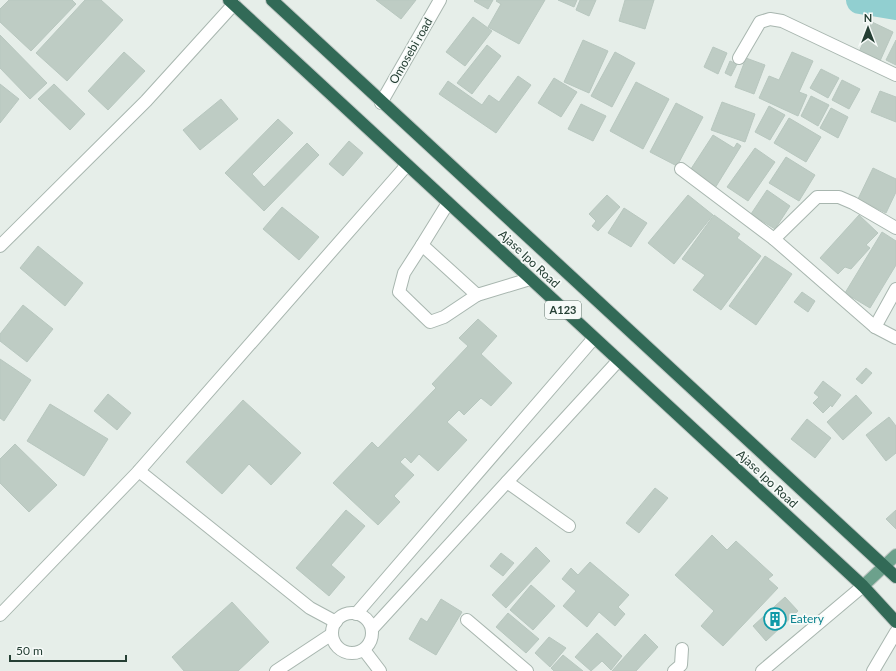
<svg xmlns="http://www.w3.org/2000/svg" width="896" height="671" font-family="Lato,sans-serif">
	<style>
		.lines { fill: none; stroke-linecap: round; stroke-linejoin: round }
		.river { stroke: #91cfd0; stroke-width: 28 }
		.building { fill: #beccc4; stroke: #b8c7bf }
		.minor-casing { stroke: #a8b6af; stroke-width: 14 }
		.major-casing { stroke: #c2c9c6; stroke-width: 14 }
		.highway-casing { stroke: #c2c9c6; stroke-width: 14 }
		.minor { stroke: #fff; stroke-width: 12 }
		.major { stroke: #6ca18c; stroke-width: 12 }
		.highway { stroke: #326a57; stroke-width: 12 }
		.labels { text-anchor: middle; stroke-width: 3.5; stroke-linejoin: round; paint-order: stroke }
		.shield { fill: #f6faf8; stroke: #64776f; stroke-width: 1 }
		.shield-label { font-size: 11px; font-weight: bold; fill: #253f34 }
		.street-label { font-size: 12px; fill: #253f34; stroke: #f6faf8 }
		.culture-label { font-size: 12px; fill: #0d838f; stroke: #f6faf8; text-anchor: start }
	</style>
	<rect width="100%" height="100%" fill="#e6eee9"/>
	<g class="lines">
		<polyline class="river" points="860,0 896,6"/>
	</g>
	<g class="building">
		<polygon points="9,0 72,0 76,4 31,51 0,22 0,9"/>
		<polygon points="85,0 101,0 123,20 67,81 36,53"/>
		<polygon points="376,0 416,0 401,19"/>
		<polygon points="475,0 493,0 488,9 474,1"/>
		<polygon points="497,0 545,0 519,44 488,27 501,4 496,1"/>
		<polygon points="558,0 577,0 574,7"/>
		<polygon points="580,0 596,0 589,16 576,10"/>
		<polygon points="625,0 654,0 645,29 619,21"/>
		<polygon points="473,17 492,31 465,66 446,52"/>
		<polygon points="872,22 893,32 880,61 859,52"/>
		<polygon points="0,35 47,83 30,99 0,68"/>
		<polygon points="583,40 608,51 589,93 564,82"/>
		<polygon points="896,40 896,65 886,60"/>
		<polygon points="487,45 501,56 472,94 457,83"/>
		<polygon points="713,47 727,53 718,74 704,67"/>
		<polygon points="124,52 145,71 108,110 88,91"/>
		<polygon points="615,52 635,63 612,107 591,96"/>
		<polygon points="792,52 813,61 799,92 807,95 798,116 759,98 769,76 779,80"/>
		<polygon points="746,58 765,65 754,94 735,87"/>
		<polygon points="730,61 737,64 731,76 725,73"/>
		<polygon points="821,69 839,78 828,98 810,88"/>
		<polygon points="518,76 531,85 496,133 439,94 448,81 482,105 489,95 499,102"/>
		<polygon points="554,78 577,92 561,117 538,103"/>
		<polygon points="842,80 860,89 849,109 832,100"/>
		<polygon points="636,82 669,99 643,149 610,131"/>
		<polygon points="0,84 19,99 0,123"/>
		<polygon points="54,84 85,114 70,130 38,99"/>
		<polygon points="880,91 896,97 896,122 871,112"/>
		<polygon points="811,96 829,105 818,126 801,116"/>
		<polygon points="221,99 238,119 200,150 183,130"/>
		<polygon points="722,102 755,114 745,142 711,130"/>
		<polygon points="676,103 703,117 677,166 650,152"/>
		<polygon points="581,104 606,116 593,141 568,129"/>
		<polygon points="769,106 785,115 770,140 755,132"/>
		<polygon points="831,108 848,117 838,138 820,128"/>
		<polygon points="789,118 821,137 806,162 774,143"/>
		<polygon points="278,119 293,133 252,174 264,187 307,143 319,155 264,211 225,173"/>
		<polygon points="713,135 734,148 737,143 741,146 715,188 689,172"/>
		<polygon points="349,141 363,153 343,176 329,164"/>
		<polygon points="755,148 775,162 748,201 727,187"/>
		<polygon points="786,157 815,175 799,201 769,183"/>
		<polygon points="873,168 896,179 896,192 886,213 858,199"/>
		<polygon points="767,190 790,206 775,229 751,214"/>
		<polygon points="607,195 620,207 598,231 592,226 596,221 589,214"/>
		<polygon points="688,195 713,215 674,264 648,243"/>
		<polygon points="282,207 319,237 299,260 263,229"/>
		<polygon points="624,208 647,223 631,247 608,233"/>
		<polygon points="714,215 740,234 737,238 761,256 721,310 693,290 705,275 682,259"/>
		<polygon points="859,215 878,233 866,245 870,248 851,269 845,267 838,274 820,258"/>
		<polygon points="882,232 896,241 896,265 870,308 845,293"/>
		<polygon points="38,246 83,283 65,306 20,268"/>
		<polygon points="765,256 792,274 756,325 729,306"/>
		<polygon points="802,292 815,301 808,312 794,302"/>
		<polygon points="23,305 53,329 27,362 0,341 0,334"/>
		<polygon points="478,319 497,336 481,354 512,383 491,406 481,398 464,415 459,410 447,422 467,440 438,471 419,454 411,463 405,457 400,462 414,475 394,496 400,502 378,525 333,483 372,442 378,448 436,388 432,384 468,346 459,338"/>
		<polygon points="0,359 31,380 4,421 0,418"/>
		<polygon points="866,368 872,373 862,384 856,379"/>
		<polygon points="823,381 841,395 832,407 831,405 823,413 813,403 819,397 814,393"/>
		<polygon points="108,394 131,413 117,430 94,411"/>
		<polygon points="856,395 872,413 843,440 827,422"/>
		<polygon points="243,400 301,453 271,485 249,464 222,494 186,462"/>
		<polygon points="50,404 108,439 84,476 27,441"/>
		<polygon points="889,417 896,426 896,453 886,461 866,435"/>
		<polygon points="807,419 831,438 815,458 791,439"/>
		<polygon points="15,444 57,485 29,512 0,483 0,459"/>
		<polygon points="655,488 668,498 639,533 626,523"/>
		<polygon points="346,510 365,526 331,565 345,577 329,596 296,568"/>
		<polygon points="896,510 896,529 886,519"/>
		<polygon points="712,535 727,550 736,541 773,575 768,579 778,588 723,646 701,626 714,611 675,575"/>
		<polygon points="536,547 550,561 506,608 492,595"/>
		<polygon points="501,553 514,563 503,576 490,566"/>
		<polygon points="590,562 629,595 618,607 625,614 615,626 599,612 587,627 563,606 576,591 562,579 571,568 578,575"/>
		<polygon points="531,585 555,606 533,630 510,610"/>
		<polygon points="785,597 798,611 766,641 753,626"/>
		<polygon points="441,599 462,612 436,655 409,639 421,618 427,622"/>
		<polygon points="232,602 269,642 238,671 184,671 172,657"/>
		<polygon points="508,613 539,639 526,653 496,627"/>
		<polygon points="597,633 622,656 611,670 602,661 591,671 575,657"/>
		<polygon points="645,634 658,647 636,671 612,671"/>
		<polygon points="549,637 566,648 550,667 535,653"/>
		<polygon points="563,655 583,671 554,671 551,668"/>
	</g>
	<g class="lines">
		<g class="minor-casing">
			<g id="minor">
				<polyline points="739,58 760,22 770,19 782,21 896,75"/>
				<polyline points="381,103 440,0"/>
				<polyline points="681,169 774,239 875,327 896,338"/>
				<polyline points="448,203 422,245 477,295 530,279"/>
				<polyline points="774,239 817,197 839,197 853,203 896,228"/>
				<polyline points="422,245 404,273 399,292 430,322 444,317 477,295"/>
				<polyline points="0,246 146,101 234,4"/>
				<polyline points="875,327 896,289"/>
				<polyline points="139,471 310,608 336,622"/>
				<polyline points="507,482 569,526"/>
				<circle cx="352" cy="633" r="20"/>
				<polyline points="356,614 594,338"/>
				<polyline points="0,615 137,473 407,165"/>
				<polyline points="467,620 527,671"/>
				<polyline points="372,629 618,361"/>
				<polyline points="364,650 380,671"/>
				<polyline points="276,671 332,634"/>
				<polyline points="674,671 681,665 682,649"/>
				<polyline points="762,671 863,586"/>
				<polyline points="873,671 896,632"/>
			</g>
		</g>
		<g class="major-casing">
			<polyline id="major" points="863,586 896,555"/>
		</g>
		<g class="highway-casing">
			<g id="highway">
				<polyline points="229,0 863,586 896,622"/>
				<polyline points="272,0 896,577"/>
			</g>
		</g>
		<use href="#minor" class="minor"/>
		<use href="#major" class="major"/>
		<use href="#highway" class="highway"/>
	</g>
	<defs>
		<g id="building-ring" transform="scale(1.15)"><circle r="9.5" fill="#f6faf8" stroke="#0f9aa8" stroke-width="1.5"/><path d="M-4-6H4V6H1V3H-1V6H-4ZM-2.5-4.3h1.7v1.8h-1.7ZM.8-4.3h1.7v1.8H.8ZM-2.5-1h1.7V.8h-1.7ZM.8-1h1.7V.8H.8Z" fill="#0f9aa8"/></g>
	</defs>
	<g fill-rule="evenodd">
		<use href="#building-ring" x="775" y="619"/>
	</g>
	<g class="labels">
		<rect class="shield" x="545" y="301" width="36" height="18" rx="3"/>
		<g class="shield-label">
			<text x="563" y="314">A123</text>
		</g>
		<g class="street-label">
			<text transform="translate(411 51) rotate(-60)" y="4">Omosebi road</text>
			<text transform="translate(529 259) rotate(43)" y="4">Ajase Ipo Road</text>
			<text transform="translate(767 479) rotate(43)" y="4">Ajase Ipo Road</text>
		</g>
		<g class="culture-label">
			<text x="790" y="623">Eatery</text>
		</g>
	</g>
	<g transform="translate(868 28)" stroke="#f6faf8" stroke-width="3" paint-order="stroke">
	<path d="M0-3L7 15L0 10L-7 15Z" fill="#253f34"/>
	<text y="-6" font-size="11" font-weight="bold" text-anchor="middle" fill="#253f34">N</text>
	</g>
	<path d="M10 655v6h116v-6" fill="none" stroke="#253f34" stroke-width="2"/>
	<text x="16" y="655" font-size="12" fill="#253f34" stroke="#f6faf8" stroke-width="3" paint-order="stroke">50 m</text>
</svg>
